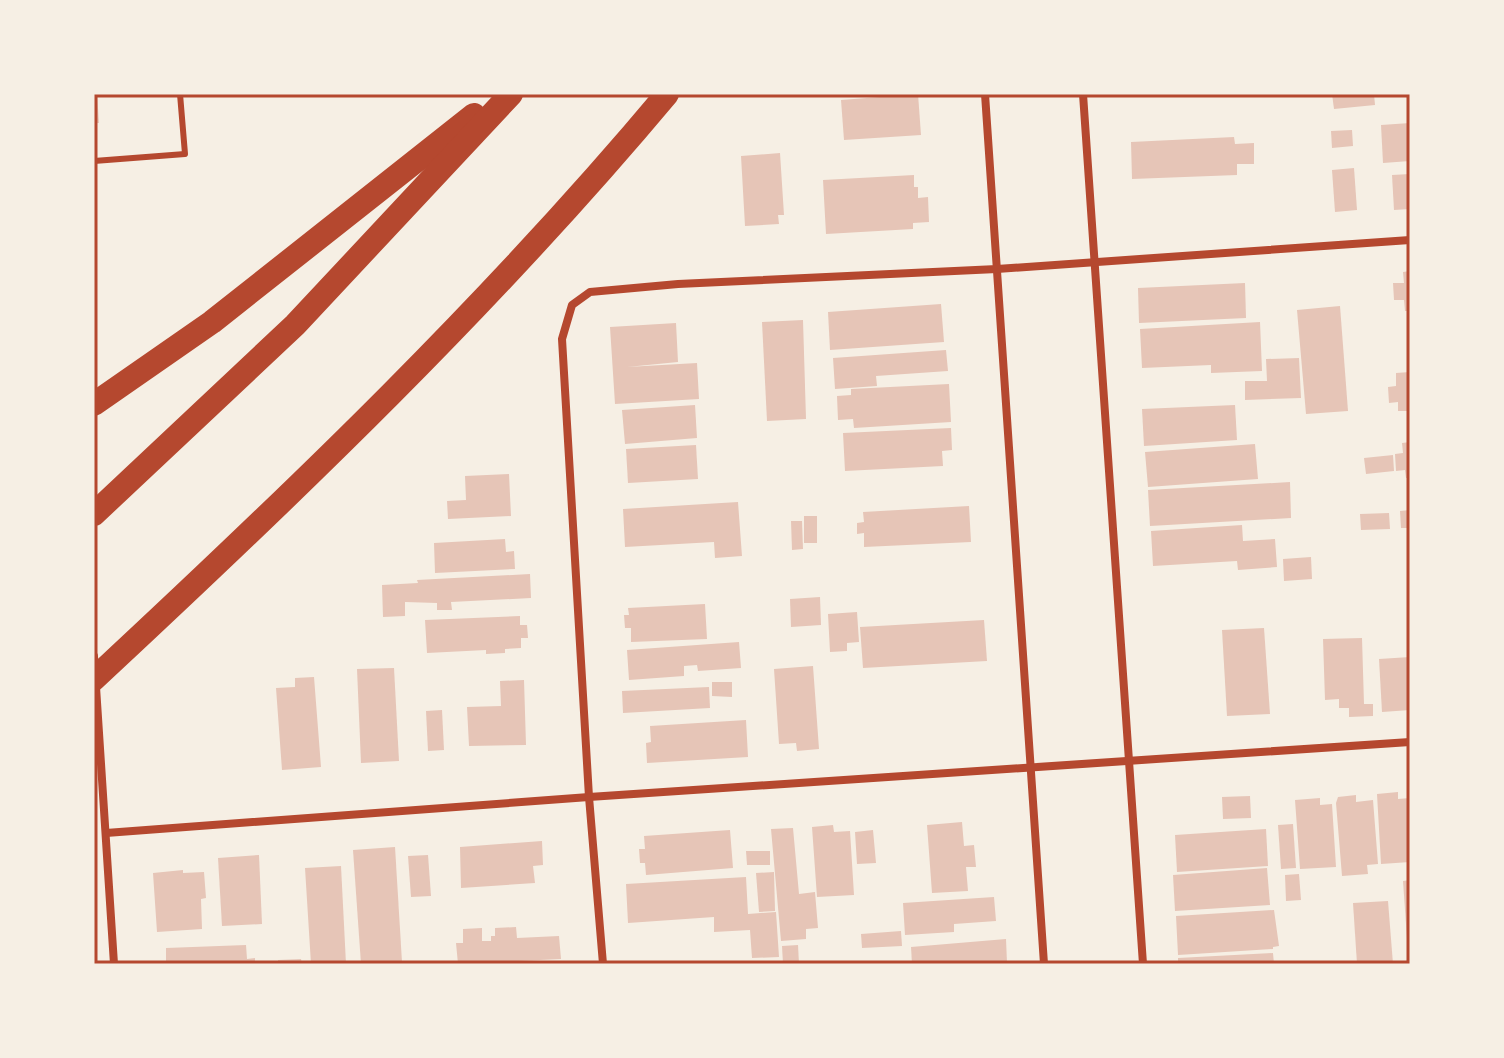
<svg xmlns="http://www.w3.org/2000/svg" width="1504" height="1058" font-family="'Work Sans',sans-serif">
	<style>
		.building { fill: #e6c5b7 }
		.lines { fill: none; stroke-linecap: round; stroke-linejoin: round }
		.service { stroke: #b5482f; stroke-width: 6 }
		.minor { stroke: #b5482f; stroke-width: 8 }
		.motorway { stroke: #b5482f; stroke-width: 24 }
		.neatline { fill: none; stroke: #b5482f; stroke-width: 3 }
	</style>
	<rect width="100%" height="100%" fill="#f6efe4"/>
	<g class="building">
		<polygon points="94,94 97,94 99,123 94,123"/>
		<polygon points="918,94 921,135 844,140 841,100"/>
		<polygon points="1332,94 1374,94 1375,105 1334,109"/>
		<polygon points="1410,123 1410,161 1383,163 1381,125"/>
		<polygon points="1352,130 1353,146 1332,148 1331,131"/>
		<polygon points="1234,137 1235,144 1254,143 1254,164 1237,164 1237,175 1132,179 1131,142"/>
		<polygon points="780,153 784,215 778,215 779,224 745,226 741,156"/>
		<polygon points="1354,168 1357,210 1335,212 1332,170"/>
		<polygon points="1410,174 1410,209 1394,210 1392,175"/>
		<polygon points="914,175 914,187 918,187 918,198 928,197 929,222 913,223 913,229 826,234 823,180"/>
		<polygon points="1410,271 1410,311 1405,311 1404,300 1394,300 1393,283 1404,283 1403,272"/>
		<polygon points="1245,283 1246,318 1139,323 1138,288"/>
		<polygon points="941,304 944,342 830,350 828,312"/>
		<polygon points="1340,306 1348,411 1306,414 1297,310"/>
		<polygon points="803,320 806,419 767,421 762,322"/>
		<polygon points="1260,322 1262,371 1211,373 1211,365 1142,368 1140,329"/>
		<polygon points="676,323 678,362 627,367 697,363 699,399 615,404 610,327"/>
		<polygon points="946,350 948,371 876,376 877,386 835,389 833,358"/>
		<polygon points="1299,358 1301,398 1245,400 1245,381 1267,381 1266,359"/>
		<polygon points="1410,372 1410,411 1398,411 1398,402 1389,403 1388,387 1396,386 1396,373"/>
		<polygon points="949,384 951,422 854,428 853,419 838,420 837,396 851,395 851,389"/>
		<polygon points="695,405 697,438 625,444 622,410"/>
		<polygon points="1235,405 1237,440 1144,446 1142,409"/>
		<polygon points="951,428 952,450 942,451 943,466 845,471 843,433"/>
		<polygon points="1410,442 1410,478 1406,478 1405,470 1396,471 1395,454 1403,453 1402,443"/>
		<polygon points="1255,444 1258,479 1148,487 1145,452"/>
		<polygon points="696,445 698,479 628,483 626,449"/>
		<polygon points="1393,455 1394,471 1366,474 1364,458"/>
		<polygon points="509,474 511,516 448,519 447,501 466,500 465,476"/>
		<polygon points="1290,482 1291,518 1150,526 1148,490"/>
		<polygon points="738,502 742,556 715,558 714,542 625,547 623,509"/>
		<polygon points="969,506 971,542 864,547 864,533 857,534 857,523 864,522 863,512"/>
		<polygon points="1410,510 1410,528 1401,528 1400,511"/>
		<polygon points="1389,513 1390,529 1361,530 1360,514"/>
		<rect x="804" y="516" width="13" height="27"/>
		<polygon points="791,521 802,521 803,549 792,550"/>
		<polygon points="1242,525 1243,541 1275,539 1277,567 1238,570 1237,561 1153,566 1151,531"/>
		<polygon points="505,539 506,552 514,551 515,569 435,573 434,543"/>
		<polygon points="1311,557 1312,579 1284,581 1283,559"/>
		<polygon points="530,574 531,598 451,602 452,610 437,610 437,603 405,602 405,616 383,617 382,585 418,583 417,580"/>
		<polygon points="820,597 821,625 791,627 790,599"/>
		<polygon points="705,604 707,639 631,642 631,628 625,628 624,615 629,615 628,608"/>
		<polygon points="857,612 859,642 847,643 847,651 830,652 828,614"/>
		<polygon points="520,616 520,625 527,625 528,638 521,638 521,648 505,649 505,653 486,654 486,650 427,653 425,620"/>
		<polygon points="984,620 987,661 863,668 860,627"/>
		<polygon points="1264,628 1270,714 1227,716 1222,630"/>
		<polygon points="1362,638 1364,704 1373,704 1373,716 1349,717 1349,708 1339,708 1339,699 1325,700 1323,639"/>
		<polygon points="739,642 741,668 698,671 697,665 684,666 684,676 629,680 627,650"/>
		<polygon points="1410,657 1410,710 1382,712 1379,659"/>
		<polygon points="813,666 819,749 797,751 796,743 779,744 774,669"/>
		<polygon points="394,668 399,761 361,763 357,669"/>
		<polygon points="314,677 321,767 282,770 276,688 295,687 295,678"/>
		<polygon points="524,680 526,745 469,746 467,707 501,706 500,681"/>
		<polygon points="712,682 732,682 732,697 712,696"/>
		<polygon points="709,687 710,708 623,713 622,691"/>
		<polygon points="442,710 444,750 428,751 426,711"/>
		<polygon points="746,720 748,757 647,763 646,743 651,742 650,726"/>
		<polygon points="1398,792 1398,799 1410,798 1410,862 1381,864 1377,794"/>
		<polygon points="1356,795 1356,802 1373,800 1378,864 1367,865 1368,874 1342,876 1336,803 1338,797"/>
		<polygon points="1250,796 1251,818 1223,819 1222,797"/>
		<polygon points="1320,798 1320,805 1332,804 1336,867 1300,869 1295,800"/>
		<polygon points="962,822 964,846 974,845 976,867 966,867 968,891 932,893 927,825"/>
		<polygon points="1293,824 1296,868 1281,869 1278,825"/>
		<polygon points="833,825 834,832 850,831 854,895 817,897 812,827"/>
		<polygon points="793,828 799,894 815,892 818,928 806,929 806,939 781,941 771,829"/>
		<polygon points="1266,829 1268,866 1177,872 1175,835"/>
		<polygon points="730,830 733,868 646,875 645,863 640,863 639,849 645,849 644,836"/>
		<polygon points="873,830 876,863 857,864 855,832"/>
		<polygon points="542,841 543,865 533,866 535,883 461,888 460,847"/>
		<polygon points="395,847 402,962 361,964 353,850"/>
		<polygon points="746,851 770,851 770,865 747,865"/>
		<polygon points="259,855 262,924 222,926 218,858"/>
		<polygon points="428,855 431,896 411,897 408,856"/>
		<polygon points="341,866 346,964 311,964 305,868"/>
		<polygon points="1267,868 1270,905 1175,911 1173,875"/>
		<polygon points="183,870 183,873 204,872 206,898 201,899 202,929 157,932 153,873"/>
		<polygon points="774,872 775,911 759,912 756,873"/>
		<polygon points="1299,874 1301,900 1286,901 1285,875"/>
		<polygon points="746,877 748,914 776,912 779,957 752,958 750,930 714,932 714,917 628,923 626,884"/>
		<polygon points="1410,880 1410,953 1408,953 1403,881"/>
		<polygon points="994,897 996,921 954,924 954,932 905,935 903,903"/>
		<polygon points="1388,901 1393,964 1357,964 1353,903"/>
		<polygon points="1274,910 1279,946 1273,947 1273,949 1178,955 1176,916"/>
		<polygon points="516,927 517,938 559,936 561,959 458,964 456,943 463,943 463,929 482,928 482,941 491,941 491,936 495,936 495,928"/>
		<polygon points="901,931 902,946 862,948 861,934"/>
		<polygon points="1006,939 1007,963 912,964 911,947"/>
		<polygon points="246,945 247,959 255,958 255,964 166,964 166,948"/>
		<polygon points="798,945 799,964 783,964 782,946"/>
		<polygon points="1273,953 1274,964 1178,964 1178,958"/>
		<polygon points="301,959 302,964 278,964 278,960"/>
	</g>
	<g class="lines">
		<polyline class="service" points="94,161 185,154 180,94"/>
		<g class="minor">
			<polyline points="985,94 1044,964"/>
			<polyline points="1083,94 1143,964"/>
			<polyline points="94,656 114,964"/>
			<polyline points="106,833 589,797 1410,742"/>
			<polyline points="603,964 589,797 562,339 572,305 590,292 678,284 997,269 1410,240"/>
		</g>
		<g class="motorway">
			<polyline points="94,404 212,322 474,115"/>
			<polyline points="94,514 295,325 511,94"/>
			<path d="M94,679C294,493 492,303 667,94"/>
		</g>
	</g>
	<rect width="1504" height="1058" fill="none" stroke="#f6efe4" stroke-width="192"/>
	<rect x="96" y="96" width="1312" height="866" class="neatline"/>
</svg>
